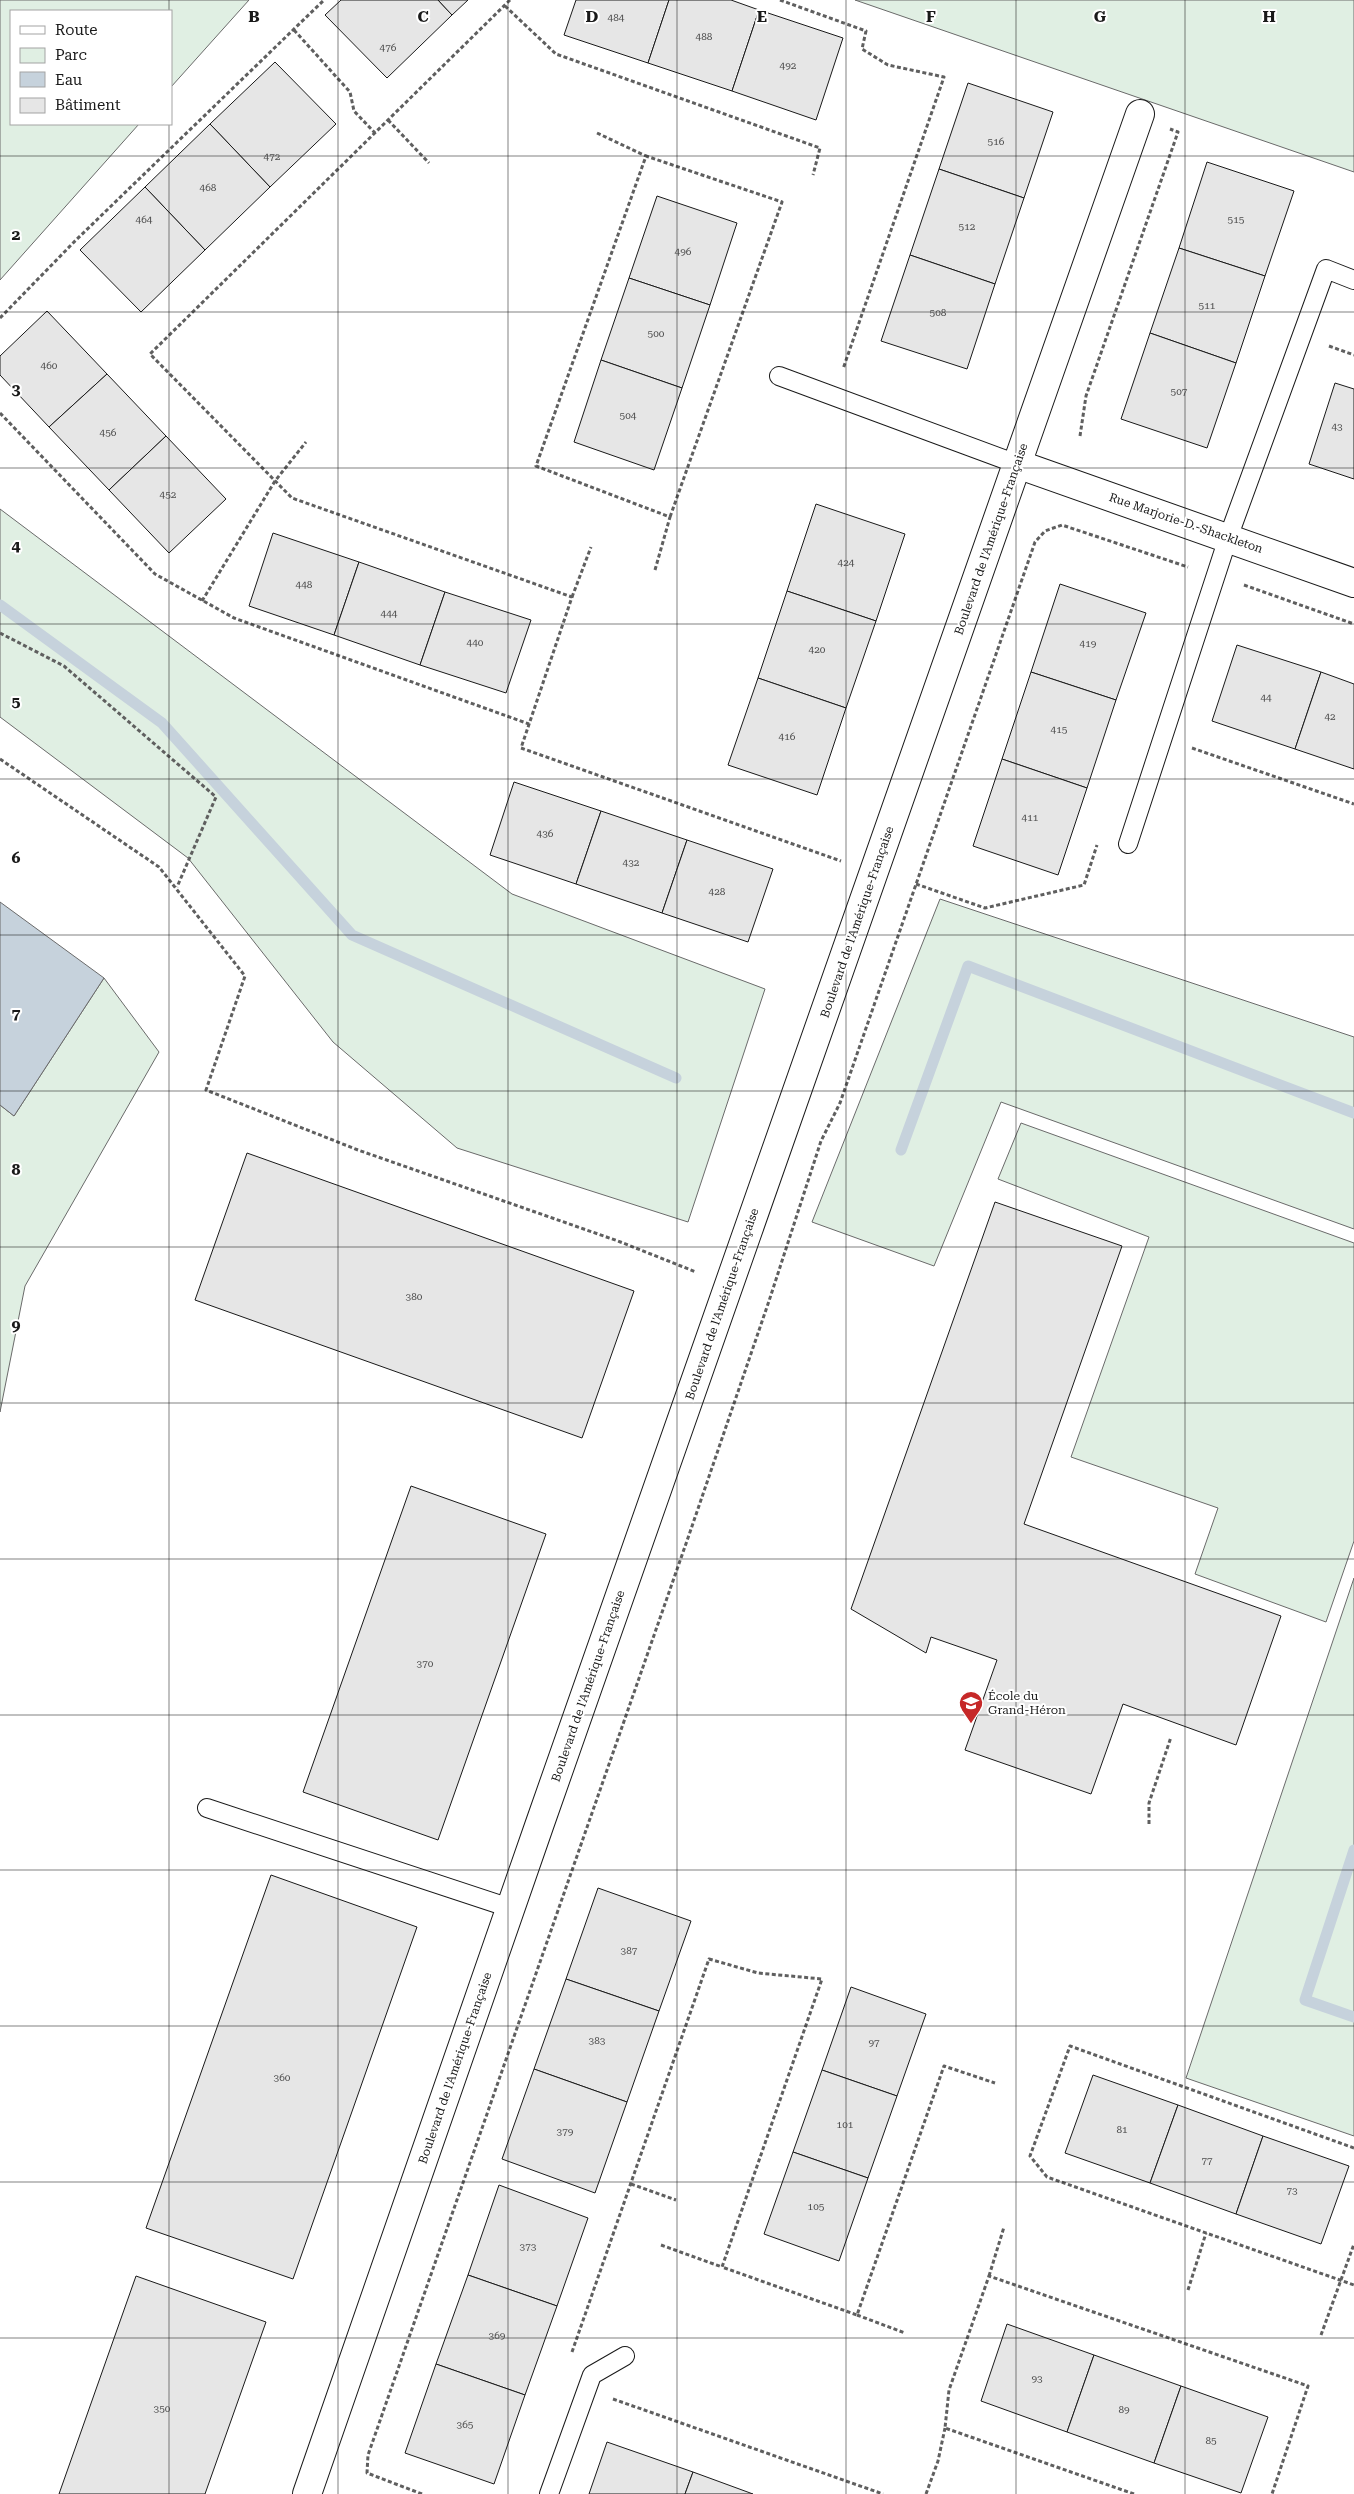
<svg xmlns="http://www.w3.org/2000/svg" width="1354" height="2494" font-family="'Roboto Serif',serif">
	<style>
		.green { fill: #e0efe3; stroke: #6a6a6a }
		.water { fill: #c6d2dc; stroke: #6a6a6a }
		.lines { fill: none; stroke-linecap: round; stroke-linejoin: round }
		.stream { stroke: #c6d2dc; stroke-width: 11 }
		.building { fill: #e6e6e6; stroke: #1a1a1a }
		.service-casing { stroke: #1a1a1a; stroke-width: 20 }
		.minor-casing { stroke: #1a1a1a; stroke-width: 30 }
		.tertiary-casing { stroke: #1a1a1a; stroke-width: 30 }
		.path { stroke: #5f5f5f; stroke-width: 3; stroke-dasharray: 4 2.5; stroke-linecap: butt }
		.service { stroke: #fff; stroke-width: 18 }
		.minor { stroke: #fff; stroke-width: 28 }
		.tertiary { stroke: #fff; stroke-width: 28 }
		.grid { fill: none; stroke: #1a1a1a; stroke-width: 1; stroke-opacity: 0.55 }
		.labels { text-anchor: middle; stroke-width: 4; stroke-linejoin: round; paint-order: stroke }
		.number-label { font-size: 10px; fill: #4d4d4d }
		.street-label { font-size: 12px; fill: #1a1a1a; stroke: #fff }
		.poi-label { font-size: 12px; fill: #1a1a1a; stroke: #fff; text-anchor: start }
		.grid-label { font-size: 16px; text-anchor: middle; font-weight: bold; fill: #1a1a1a; stroke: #fff; stroke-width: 4; stroke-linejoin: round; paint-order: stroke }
	</style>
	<rect width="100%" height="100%" fill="#fff"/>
	<g class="green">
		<polygon points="0,0 249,0 171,87 171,11 11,11 11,124 139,124 0,280"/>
		<polygon points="855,0 1354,0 1354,172"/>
		<polygon points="0,509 512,894 765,989 688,1222 457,1148 333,1042 188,858 0,717"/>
		<polygon points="940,899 1354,1037 1354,1229 1001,1102 934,1266 812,1222"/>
		<polygon points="104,978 159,1052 25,1286 0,1412 0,1105 14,1116"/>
		<polygon points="1021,1123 1354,1243 1354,1541 1326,1622 1195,1574 1218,1508 1071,1457 1149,1237 998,1179"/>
		<polygon points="1354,1578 1354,2136 1186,2078"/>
	</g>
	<polygon class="water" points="0,902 104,978 14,1116 0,1105"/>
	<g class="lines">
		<g class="stream">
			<polyline points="0,605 162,723 352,935 676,1078"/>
			<polyline points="901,1150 968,966 1354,1113"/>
			<polyline points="1354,1850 1305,2000 1354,2017"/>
		</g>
	</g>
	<g class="building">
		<polygon points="341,0 438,0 452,15 387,78 325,15"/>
		<polygon points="438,0 468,0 452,15"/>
		<polygon points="576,0 669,0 648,63 564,35"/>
		<polygon points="669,0 731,0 759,10 732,91 648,63"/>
		<polygon points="759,10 843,38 816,120 732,91"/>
		<polygon points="275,62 336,124 270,187 210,124"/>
		<polygon points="968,83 1053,112 1024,198 939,169"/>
		<polygon points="210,124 270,187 205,250 145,187"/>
		<polygon points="1207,162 1294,191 1265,276 1179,248"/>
		<polygon points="939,169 1024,198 995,284 910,255"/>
		<polygon points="145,187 205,250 141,312 80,250"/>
		<polygon points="657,196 737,223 710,305 629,278"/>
		<polygon points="1179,248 1265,276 1236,363 1150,333"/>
		<polygon points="910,255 995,284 967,369 881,341"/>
		<polygon points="629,278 710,305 682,388 601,360"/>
		<polygon points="47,311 107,374 49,427 0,375 0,356"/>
		<polygon points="1150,333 1236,363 1207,448 1121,419"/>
		<polygon points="601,360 682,388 654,470 574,442"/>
		<polygon points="107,374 166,436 109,490 49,427"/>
		<polygon points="1335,383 1354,389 1354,479 1309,464"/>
		<polygon points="166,436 226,499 169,553 109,490"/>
		<polygon points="816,504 905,534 876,621 787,591"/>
		<polygon points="273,533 359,562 334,635 249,606"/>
		<polygon points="359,562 445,592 420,665 334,635"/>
		<polygon points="1060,584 1146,613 1116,700 1031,672"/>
		<polygon points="787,591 876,621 846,708 758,678"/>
		<polygon points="445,592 531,620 506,693 420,665"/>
		<polygon points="1237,645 1321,672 1295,749 1212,721"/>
		<polygon points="1031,672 1116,700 1087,788 1002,759"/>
		<polygon points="1321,672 1354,684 1354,769 1295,749"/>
		<polygon points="758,678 846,708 817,795 728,765"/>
		<polygon points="1002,759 1087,788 1058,875 973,846"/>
		<polygon points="514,782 601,811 576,884 490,855"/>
		<polygon points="601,811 687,840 662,913 576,884"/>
		<polygon points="687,840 773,869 748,942 662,913"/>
		<polygon points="247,1153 634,1291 582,1438 195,1300"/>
		<polygon points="995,1202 1122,1246 1024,1524 1281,1616 1236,1745 1123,1704 1091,1794 965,1750 997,1660 931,1637 926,1653 851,1609"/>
		<polygon points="411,1486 546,1534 438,1840 303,1792"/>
		<polygon points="271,1875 417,1927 293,2279 146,2228"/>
		<polygon points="598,1888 691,1921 659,2011 566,1979"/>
		<polygon points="566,1979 659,2011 627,2102 534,2069"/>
		<polygon points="851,1987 926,2014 897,2096 822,2070"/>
		<polygon points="534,2069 627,2102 595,2193 502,2159"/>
		<polygon points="822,2070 897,2096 868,2178 793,2152"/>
		<polygon points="1093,2075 1178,2105 1150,2183 1065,2153"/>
		<polygon points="1178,2105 1263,2136 1236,2214 1150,2183"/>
		<polygon points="1263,2136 1349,2166 1321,2244 1236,2214"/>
		<polygon points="793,2152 868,2178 839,2261 764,2234"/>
		<polygon points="499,2185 588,2218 557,2306 468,2275"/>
		<polygon points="468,2275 557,2306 525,2395 436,2364"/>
		<polygon points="136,2276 266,2322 205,2494 59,2494"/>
		<polygon points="1007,2324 1094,2355 1067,2432 981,2401"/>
		<polygon points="1094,2355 1181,2386 1154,2463 1067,2432"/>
		<polygon points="436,2364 525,2395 494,2484 405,2453"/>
		<polygon points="1181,2386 1268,2417 1241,2493 1154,2463"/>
		<polygon points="607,2442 693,2472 685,2494 589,2494"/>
		<polygon points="693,2472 753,2494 685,2494"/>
	</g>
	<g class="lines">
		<g class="service-casing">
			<g id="service">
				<polyline points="779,376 1017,464"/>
				<polyline points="1128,844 1228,538 1326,269 1354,280"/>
				<polyline points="207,1808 510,1908"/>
				<polyline points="549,2494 592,2375 625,2356"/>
			</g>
		</g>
		<g class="minor-casing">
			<polyline id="minor" points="1140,114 1017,464 1354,583"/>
		</g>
		<g class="tertiary-casing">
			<polyline id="tertiary" points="307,2494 539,1826 1017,464"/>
		</g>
		<g class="path">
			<polyline points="510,0 150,354 292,498 572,597 521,748 841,861"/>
			<polyline points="780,0 866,31 862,49 888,65 944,77 843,369"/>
			<polyline points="505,6 556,54 820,148 813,175"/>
			<polyline points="294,30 350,92 354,111 375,133"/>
			<polyline points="388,120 429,163"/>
			<polyline points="597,133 646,156"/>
			<polyline points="0,318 76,240 324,0"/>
			<polyline points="1329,346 1354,355"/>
			<polyline points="0,413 155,574 234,618 529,724"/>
			<polyline points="1080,436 1086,396 1178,132 1170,129"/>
			<polyline points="655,570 670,517 536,466 646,156 782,202 670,517"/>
			<polyline points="1244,585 1354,624"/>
			<polyline points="572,597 591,547"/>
			<polyline points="202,601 275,481 306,442"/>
			<polyline points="0,633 64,666 216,797 177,887"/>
			<polyline points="1192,748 1354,804"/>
			<polyline points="0,759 159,867 245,976 206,1090 358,1150 618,1241 696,1272"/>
			<polyline points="916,884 985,908 1084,885 1097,845"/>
			<polyline points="1149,1824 1149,1803 1171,1737"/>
			<polyline points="1354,2148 1070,2046 1030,2156 1047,2177 1354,2285"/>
			<polyline points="631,2184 676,2200"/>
			<polyline points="661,2245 722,2267"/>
			<polyline points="989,2276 1004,2227"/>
			<polyline points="1188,2290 1206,2233"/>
			<polyline points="857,2315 905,2333"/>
			<polyline points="1321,2335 1354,2244"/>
			<polyline points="572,2352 709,1959 758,1973 822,1979 722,2267 857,2315 944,2066 995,2083"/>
			<polyline points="613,2399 883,2494"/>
			<polyline points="422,2494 367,2473 368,2455 689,1535 769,1301 821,1141 840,1103 1035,542 1045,531 1062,525 1188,567"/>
			<polyline points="926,2494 938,2461 945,2428"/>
			<polyline points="1134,2494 945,2428 949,2390 989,2276 1308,2386 1272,2494"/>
		</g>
		<use href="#service" class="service"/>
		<use href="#minor" class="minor"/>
		<use href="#tertiary" class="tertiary"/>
	</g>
	<path class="grid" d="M169,0V11M338,0V2494M508,0V2494M677,0V2494M846,0V2494M1016,0V2494M1185,0V2494M169,124V2494M0,156H1354M0,312H1354M0,468H1354M0,624H1354M0,779H1354M0,935H1354M0,1091H1354M0,1247H1354M0,1403H1354M0,1559H1354M0,1715H1354M0,1870H1354M0,2026H1354M0,2182H1354M0,2338H1354"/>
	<defs>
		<g id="school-pin" transform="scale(1.25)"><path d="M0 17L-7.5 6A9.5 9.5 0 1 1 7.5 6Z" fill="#c62828" stroke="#fff"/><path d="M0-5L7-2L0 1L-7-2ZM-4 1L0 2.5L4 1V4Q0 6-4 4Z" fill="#fff"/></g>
	</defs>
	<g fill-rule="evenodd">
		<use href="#school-pin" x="971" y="1703"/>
	</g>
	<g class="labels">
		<g class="number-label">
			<text x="616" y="21">484</text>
			<text x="704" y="40">488</text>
			<text x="388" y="51">476</text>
			<text x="788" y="69">492</text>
			<text x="996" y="145">516</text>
			<text x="272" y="160">472</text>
			<text x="208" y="191">468</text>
			<text x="144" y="223">464</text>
			<text x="1236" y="223">515</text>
			<text x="967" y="230">512</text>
			<text x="683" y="255">496</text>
			<text x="1207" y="309">511</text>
			<text x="938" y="316">508</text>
			<text x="656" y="337">500</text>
			<text x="49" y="369">460</text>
			<text x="1179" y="395">507</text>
			<text x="628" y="419">504</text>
			<text x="1337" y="430">43</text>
			<text x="108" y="436">456</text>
			<text x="168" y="498">452</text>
			<text x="846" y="566">424</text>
			<text x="304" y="588">448</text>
			<text x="389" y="617">444</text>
			<text x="475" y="646">440</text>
			<text x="1088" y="647">419</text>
			<text x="817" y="653">420</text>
			<text x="1266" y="701">44</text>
			<text x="1330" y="720">42</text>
			<text x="1059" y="733">415</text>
			<text x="787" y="740">416</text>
			<text x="1030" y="821">411</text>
			<text x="545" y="837">436</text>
			<text x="631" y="866">432</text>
			<text x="717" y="895">428</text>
			<text x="414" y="1300">380</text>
			<text x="425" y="1667">370</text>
			<text x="629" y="1954">387</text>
			<text x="597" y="2044">383</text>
			<text x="874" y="2046">97</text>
			<text x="282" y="2081">360</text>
			<text x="845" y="2128">101</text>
			<text x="1122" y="2133">81</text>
			<text x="565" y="2135">379</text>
			<text x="1207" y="2164">77</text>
			<text x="1292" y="2194">73</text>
			<text x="816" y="2210">105</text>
			<text x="528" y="2250">373</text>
			<text x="497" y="2339">369</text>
			<text x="1037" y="2382">93</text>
			<text x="162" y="2412">350</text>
			<text x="1124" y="2413">89</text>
			<text x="465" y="2428">365</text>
			<text x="1211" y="2444">85</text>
		</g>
		<g class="street-label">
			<text transform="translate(1186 523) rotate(19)" y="4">Rue Marjorie-D.-Shackleton</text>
			<text transform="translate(991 539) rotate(-71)" y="4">Boulevard de l'Amérique-Française</text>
			<text transform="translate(857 922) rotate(-71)" y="4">Boulevard de l'Amérique-Française</text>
			<text transform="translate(722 1304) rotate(-71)" y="4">Boulevard de l'Amérique-Française</text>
			<text transform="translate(588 1686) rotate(-71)" y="4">Boulevard de l'Amérique-Française</text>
			<text transform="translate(455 2068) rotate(-71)" y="4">Boulevard de l'Amérique-Française</text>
		</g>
		<g class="poi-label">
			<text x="988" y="1700">École du<tspan x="988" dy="14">Grand-Héron</tspan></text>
		</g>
	</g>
	<g class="grid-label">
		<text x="254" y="22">B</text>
		<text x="423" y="22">C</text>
		<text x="592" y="22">D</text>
		<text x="762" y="22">E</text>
		<text x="931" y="22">F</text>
		<text x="1100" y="22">G</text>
		<text x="1269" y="22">H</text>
		<text x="16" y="240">2</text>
		<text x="16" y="395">3</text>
		<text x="16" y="551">4</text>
		<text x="16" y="707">5</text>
		<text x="16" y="863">6</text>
		<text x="16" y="1019">7</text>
		<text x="16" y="1175">8</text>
		<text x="16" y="1331">9</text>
	</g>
	<rect x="10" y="10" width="162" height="115" fill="#ffffff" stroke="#a3a3a3"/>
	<rect x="20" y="26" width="25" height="8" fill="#ffffff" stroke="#a3a3a3"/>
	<text x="55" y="35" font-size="15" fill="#1a1a1a">Route</text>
	<rect x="20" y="48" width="25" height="15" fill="#e0efe3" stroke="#a3a3a3"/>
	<text x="55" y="60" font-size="15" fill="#1a1a1a">Parc</text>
	<rect x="20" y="72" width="25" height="15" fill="#c6d2dc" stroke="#a3a3a3"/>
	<text x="55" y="85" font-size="15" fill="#1a1a1a">Eau</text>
	<rect x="20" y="98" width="25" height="15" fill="#e6e6e6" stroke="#a3a3a3"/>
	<text x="55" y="110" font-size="15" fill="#1a1a1a">Bâtiment</text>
</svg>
